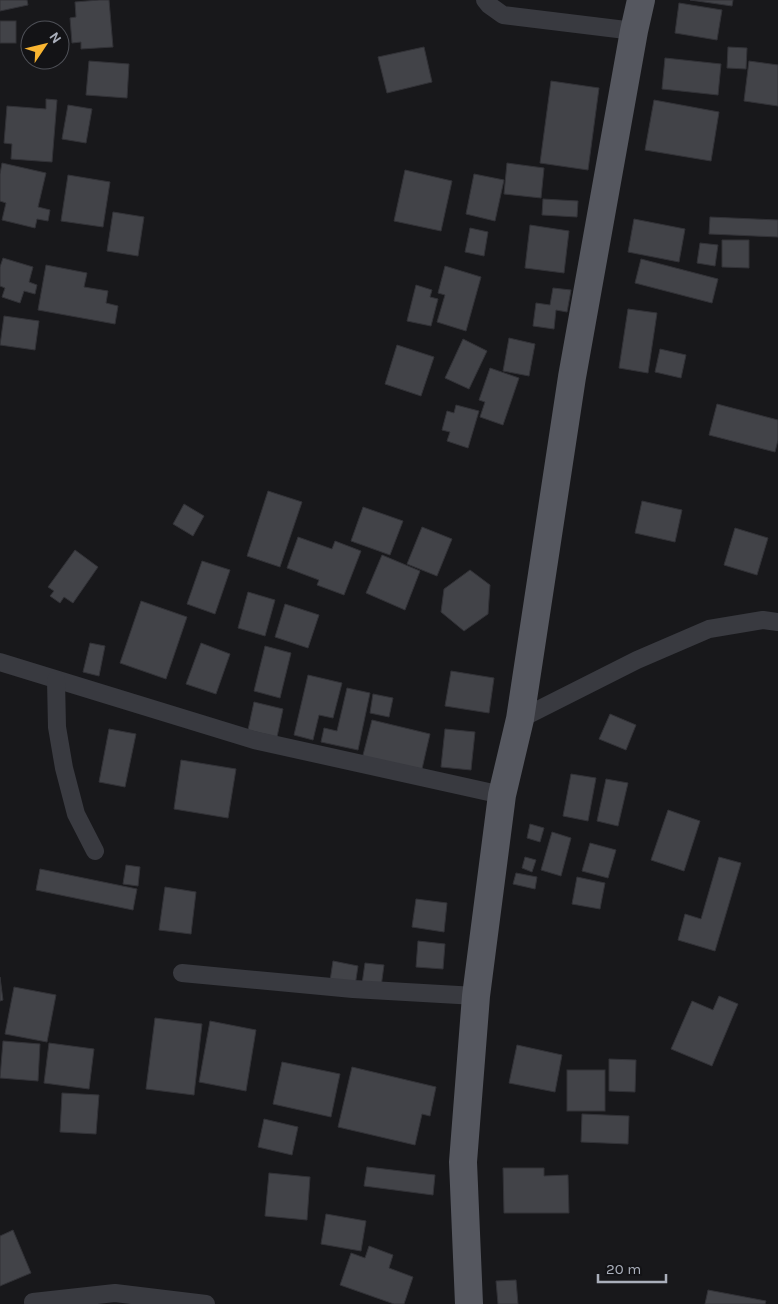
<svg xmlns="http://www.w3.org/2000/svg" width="778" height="1304" font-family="Karla,sans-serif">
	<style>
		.building { fill: #424348; stroke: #323237 }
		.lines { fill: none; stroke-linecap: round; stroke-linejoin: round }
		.minor { stroke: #393a40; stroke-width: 18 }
		.primary { stroke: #55575f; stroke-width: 28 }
	</style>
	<rect width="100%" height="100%" fill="#18181b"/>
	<g class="building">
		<polygon points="0,0 27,0 28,5 0,11"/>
		<polygon points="99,0 109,0 113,47 81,49 81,42 72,43 70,18 76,17 75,2"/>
		<polygon points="690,0 733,0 732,6"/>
		<polygon points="679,3 722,10 717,40 675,33"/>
		<rect x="0" y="21" width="16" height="22"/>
		<polygon points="424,47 432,82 387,93 378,57"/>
		<polygon points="728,47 747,48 746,69 727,68"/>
		<polygon points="665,58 721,64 718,95 662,89"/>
		<polygon points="89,61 129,64 127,98 86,95"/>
		<polygon points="749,61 778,65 778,106 744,101"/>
		<polygon points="551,81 599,88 588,170 540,163"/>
		<polygon points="46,99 57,100 52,162 11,159 12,144 4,143 7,106 46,109"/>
		<polygon points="654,100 719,112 711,161 645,150"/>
		<polygon points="68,105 92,109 86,143 62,139"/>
		<polygon points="2,163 46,173 38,207 50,210 48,221 37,219 35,228 2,220 6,203 0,201 0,174"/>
		<polygon points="507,163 544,168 541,198 504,194"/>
		<polygon points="405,170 452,181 441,231 394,221"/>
		<polygon points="474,174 504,180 495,221 466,214"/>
		<polygon points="68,175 110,182 103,227 61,221"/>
		<polygon points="543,199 578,201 577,217 542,215"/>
		<polygon points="113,212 144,217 138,256 107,251"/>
		<polygon points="710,217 778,220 778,237 709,234"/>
		<polygon points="634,219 685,229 679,262 628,252"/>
		<polygon points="530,225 569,231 564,273 525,268"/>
		<polygon points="470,228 488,232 484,256 465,252"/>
		<polygon points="722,240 749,240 749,268 722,267"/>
		<polygon points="700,243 718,245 715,266 697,263"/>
		<polygon points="3,258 33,267 29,282 37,285 35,294 24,291 20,303 2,297 5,288 0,286 0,267"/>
		<polygon points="641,259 718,279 712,303 635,283"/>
		<polygon points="46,265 87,273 84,287 108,291 106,303 118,306 115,324 38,310"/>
		<polygon points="445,266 481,277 466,331 437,322 445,295 438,293"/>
		<polygon points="416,285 432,290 430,297 438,299 431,326 407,321"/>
		<polygon points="553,288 571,290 567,312 556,310 554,329 533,326 536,303 550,305"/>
		<polygon points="628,309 657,313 648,373 619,368"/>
		<polygon points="4,316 39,321 35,350 0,345"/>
		<polygon points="509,338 535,344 529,376 503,371"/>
		<polygon points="463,339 487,351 469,389 445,378"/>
		<polygon points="397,345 434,357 421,396 385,384"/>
		<polygon points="660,349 686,355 681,378 655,372"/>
		<polygon points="490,368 519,378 503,425 480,417 485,402 479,400"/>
		<polygon points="717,404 778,420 778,440 775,452 709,435"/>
		<polygon points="456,405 479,411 468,448 447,441 450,432 442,430 447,411 454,413"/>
		<polygon points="268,491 302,502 280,567 247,556"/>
		<polygon points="642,501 682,510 675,542 635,533"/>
		<polygon points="184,504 204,516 193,536 173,524"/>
		<polygon points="363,507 403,521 390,555 351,541"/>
		<polygon points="422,527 452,539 437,576 407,564"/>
		<polygon points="735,528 768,538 757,575 724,565"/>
		<polygon points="298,537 332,549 335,541 361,551 344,595 317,585 319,580 287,568"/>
		<polygon points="75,550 98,567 73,603 64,597 60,603 50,596 54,591 48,587"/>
		<polygon points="382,555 420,571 405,610 366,593"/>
		<polygon points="202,561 230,570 215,614 187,604"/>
		<polygon points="470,570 490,585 488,614 464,631 441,612 444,589"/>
		<polygon points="248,592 275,600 265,636 238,628"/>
		<polygon points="141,601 187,617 166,679 120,663"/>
		<polygon points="285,604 319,615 308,648 275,637"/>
		<polygon points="90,643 105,646 99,676 83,672"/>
		<polygon points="201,643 230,654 216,694 186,684"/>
		<polygon points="265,646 291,653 280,698 254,691"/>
		<polygon points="451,671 494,678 489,713 445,706"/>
		<polygon points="308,675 342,683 333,718 319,715 313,740 294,735"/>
		<polygon points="347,688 370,693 358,750 321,742 324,728 337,731"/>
		<polygon points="373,694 393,698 389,717 370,713"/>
		<polygon points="254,702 283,709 277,737 248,730"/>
		<polygon points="610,714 636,725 626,750 599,739"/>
		<polygon points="372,720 430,734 422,769 362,759"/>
		<polygon points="109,729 136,734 125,787 99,782"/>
		<polygon points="445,729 475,732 471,770 441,767"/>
		<polygon points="181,760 236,769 228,818 174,809"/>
		<polygon points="571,774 596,778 588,821 563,816"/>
		<polygon points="606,779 628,783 618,826 597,821"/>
		<polygon points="668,810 700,821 684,871 651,860"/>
		<polygon points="530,824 544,828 540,842 527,838"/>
		<polygon points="552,832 571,838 561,876 541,870"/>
		<polygon points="590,843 616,850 608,878 582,871"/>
		<polygon points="525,857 536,860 532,872 522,868"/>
		<polygon points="719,857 741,863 715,951 678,940 685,914 701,919"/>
		<polygon points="126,865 140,867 138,886 123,884"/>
		<polygon points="40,869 137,889 133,910 36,890"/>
		<polygon points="516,873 537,877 535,889 513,884"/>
		<polygon points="577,877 605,883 600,909 572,904"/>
		<polygon points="165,887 196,892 191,934 159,930"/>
		<polygon points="416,899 447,903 444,932 412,927"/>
		<polygon points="418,941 445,944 443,969 416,967"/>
		<polygon points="333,961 358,966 355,986 330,981"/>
		<polygon points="365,963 384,965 381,987 362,984"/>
		<polygon points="0,977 3,1000 0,1001"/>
		<polygon points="14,987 56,995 47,1042 5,1034"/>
		<polygon points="719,996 738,1004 712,1066 671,1049 692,1001 713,1010"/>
		<polygon points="155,1018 202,1024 194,1095 146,1089"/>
		<polygon points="210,1021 256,1030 246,1091 199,1082"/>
		<polygon points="3,1041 40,1044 38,1081 0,1078"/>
		<polygon points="49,1043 94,1049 89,1089 44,1083"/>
		<polygon points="517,1045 562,1055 555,1092 509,1083"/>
		<polygon points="609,1059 636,1060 635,1092 609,1091"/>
		<polygon points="282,1062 340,1074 331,1117 273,1104"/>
		<polygon points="352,1067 436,1087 430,1116 422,1114 415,1145 338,1127"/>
		<rect x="567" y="1070" width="38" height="41"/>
		<polygon points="62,1093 99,1095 96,1134 60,1132"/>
		<polygon points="582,1114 629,1116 628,1144 581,1142"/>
		<polygon points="264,1119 298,1127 292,1155 258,1147"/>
		<polygon points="367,1167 435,1175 433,1195 364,1186"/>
		<polygon points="503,1168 544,1168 544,1176 568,1175 569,1213 504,1213"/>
		<polygon points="269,1173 310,1177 307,1220 265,1216"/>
		<polygon points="326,1214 366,1221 361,1251 321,1244"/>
		<polygon points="13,1230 31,1273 0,1286 0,1236"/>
		<polygon points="369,1246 393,1255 389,1268 413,1277 404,1304 394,1304 340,1285 351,1253 365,1258"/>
		<polygon points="516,1280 518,1304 498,1304 496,1281"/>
		<polygon points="708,1290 766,1301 765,1304 705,1304"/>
	</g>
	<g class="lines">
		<g class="minor">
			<polyline points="485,0 489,5 503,15 634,31"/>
			<polyline points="0,662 254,740 502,795"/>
			<polyline points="56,680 57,727 64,768 76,814 95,851"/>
			<polyline points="520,719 637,660 709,629 763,620 778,622"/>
			<polyline points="182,973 353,989 476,996"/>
			<polyline points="33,1302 115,1293 206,1304"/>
		</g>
		<polyline class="primary" points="469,1304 463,1162 476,996 502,795 520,719 572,377 634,31 641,0"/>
	</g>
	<g transform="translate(45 45) rotate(55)"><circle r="24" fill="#131316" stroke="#4f5158"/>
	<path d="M0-4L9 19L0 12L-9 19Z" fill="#f9b531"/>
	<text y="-8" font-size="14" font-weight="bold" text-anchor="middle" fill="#aaafbb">N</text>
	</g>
	<path d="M598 1274v8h68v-8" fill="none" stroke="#aaafbb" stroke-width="2.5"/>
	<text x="606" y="1274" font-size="15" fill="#aaafbb" stroke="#131316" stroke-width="4" paint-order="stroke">20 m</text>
</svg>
